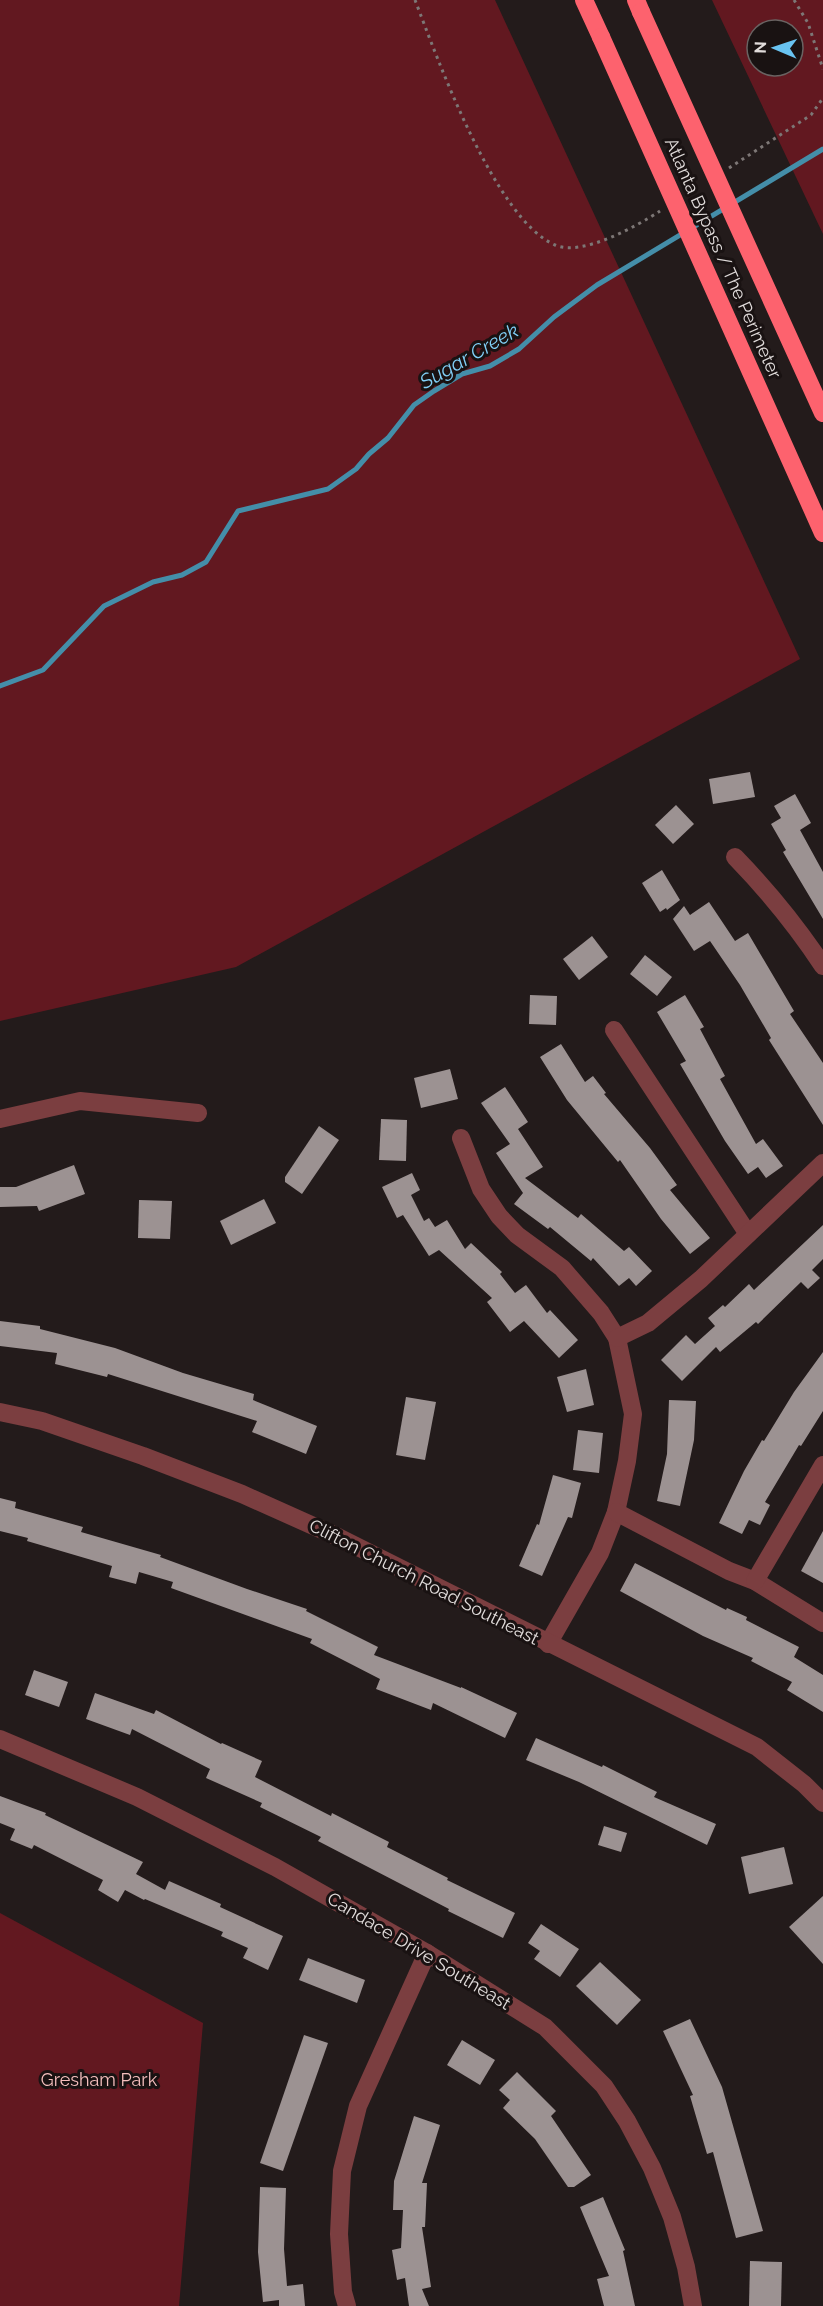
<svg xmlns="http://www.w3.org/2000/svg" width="823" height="2306" font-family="Raleway,sans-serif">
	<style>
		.green { fill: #621820; fill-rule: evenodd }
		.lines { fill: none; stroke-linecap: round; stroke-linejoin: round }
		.stream { stroke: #448ea9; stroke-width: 5 }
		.building { fill: #9c9292 }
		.path { stroke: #7d7776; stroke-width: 3; stroke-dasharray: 3 4.5; stroke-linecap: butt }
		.minor { stroke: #7b3e40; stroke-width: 18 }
		.highway { stroke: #fd626e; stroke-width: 18 }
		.highway-bridge { stroke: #fd626e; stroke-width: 18 }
		.labels { text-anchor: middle; stroke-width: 6; stroke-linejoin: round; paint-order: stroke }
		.street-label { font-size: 18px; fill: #e1dcdb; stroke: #191212 }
		.park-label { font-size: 18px; fill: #f6bfbe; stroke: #191212 }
		.water-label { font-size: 20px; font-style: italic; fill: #82d0f8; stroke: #191212 }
	</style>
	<rect width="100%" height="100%" fill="#231b1b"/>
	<g class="green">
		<polygon points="0,0 495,0 800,659 236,967 0,1021"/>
		<path d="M712,0H823V234ZM757,30H793V66H757Z"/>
		<polygon points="0,1913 203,2023 179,2306 0,2306"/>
	</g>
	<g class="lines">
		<polyline class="stream" points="0,686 43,670 104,606 153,582 182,575 206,562 238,511 328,489 356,469 369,454 388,438 414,405 434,391 462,374 490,366 519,349 554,317 597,285 823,149"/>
	</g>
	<g class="building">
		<polygon points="750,772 755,797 713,804 709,779"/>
		<polygon points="795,794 811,823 800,830 823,872 823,919 783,852 786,850 771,824 781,818 774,806"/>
		<polygon points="676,805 694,824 673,844 655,825"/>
		<polygon points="662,870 680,900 667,910 666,908 660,912 642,883"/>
		<polygon points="709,902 735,941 748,933 794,1011 790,1014 823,1063 823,1125 769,1040 771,1038 740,985 710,941 694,951 673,919 684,906 690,915"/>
		<polygon points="592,936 608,957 579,980 563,959"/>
		<polygon points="645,955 672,977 657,996 630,974"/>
		<polygon points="530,995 557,996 556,1025 529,1024"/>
		<polygon points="685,995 704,1027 700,1029 725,1076 720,1079 756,1144 763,1139 783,1166 766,1178 758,1167 748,1174 725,1141 680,1064 686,1061 657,1012"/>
		<polygon points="561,1044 585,1082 593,1076 606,1093 604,1094 650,1148 677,1185 670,1190 710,1238 690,1254 661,1219 620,1160 618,1162 567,1100 540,1057"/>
		<polygon points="450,1069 458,1099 421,1108 414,1078"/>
		<polygon points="505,1087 528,1122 518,1129 543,1167 525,1178 578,1218 581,1214 624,1251 629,1247 652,1271 636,1286 629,1278 619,1286 593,1258 591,1261 550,1227 548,1229 514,1204 523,1193 496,1153 510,1144 481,1103"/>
		<polygon points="381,1119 407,1120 406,1161 379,1160"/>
		<polygon points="319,1126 339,1140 302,1194 285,1182 285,1177"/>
		<polygon points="74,1165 85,1194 39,1211 37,1206 0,1207 0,1187 16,1187"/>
		<polygon points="412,1173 420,1190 411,1195 424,1221 429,1218 435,1227 447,1220 465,1249 471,1243 502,1272 500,1274 515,1293 526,1285 547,1313 550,1310 578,1340 559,1358 524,1321 510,1332 487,1302 492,1298 439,1250 429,1256 403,1215 397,1218 382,1187"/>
		<polygon points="264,1199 276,1223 231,1245 220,1221"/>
		<polygon points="139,1200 172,1201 170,1239 138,1238"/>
		<polygon points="823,1225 823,1259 812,1270 820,1278 808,1289 801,1282 758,1324 756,1322 720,1352 716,1347 682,1381 661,1360 686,1335 695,1344 715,1326 708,1318 723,1305 725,1307 749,1284 754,1290"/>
		<polygon points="0,1321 40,1326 40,1329 115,1348 183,1373 254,1394 253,1400 317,1426 306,1454 252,1432 257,1421 108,1374 107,1377 55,1364 57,1353 0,1346"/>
		<polygon points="823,1352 823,1411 801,1446 799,1445 765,1502 770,1505 760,1525 749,1520 742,1534 719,1523 744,1471 762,1440 764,1441 794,1392"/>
		<polygon points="586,1369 594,1405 567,1412 557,1377"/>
		<polygon points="406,1397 436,1402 425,1460 396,1455"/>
		<polygon points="669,1400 696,1401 694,1440 680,1506 657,1501 667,1454"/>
		<polygon points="578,1430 603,1433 599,1473 573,1470"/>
		<polygon points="553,1475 581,1483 572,1518 568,1517 542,1576 519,1566 537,1524 539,1525"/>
		<polygon points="0,1498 16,1502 15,1508 83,1527 81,1532 161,1555 160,1557 247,1589 307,1609 306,1611 378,1647 374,1655 461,1688 461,1687 517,1713 505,1738 433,1703 431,1710 376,1689 380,1679 310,1643 312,1639 171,1588 173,1582 139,1572 136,1584 109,1577 112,1566 27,1541 28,1538 0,1531"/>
		<polygon points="823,1531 823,1583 801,1571"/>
		<polygon points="635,1563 726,1610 727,1608 747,1617 746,1620 799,1647 794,1657 823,1675 823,1712 787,1690 792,1682 751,1661 753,1658 703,1636 620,1591"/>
		<polygon points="34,1670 68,1682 59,1707 25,1695"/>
		<polygon points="95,1693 154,1714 156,1710 221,1744 222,1743 262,1761 255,1777 331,1816 332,1813 389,1842 387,1847 448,1878 447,1880 515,1913 503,1938 448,1911 449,1909 318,1841 321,1837 260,1807 262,1803 206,1778 210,1769 132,1729 130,1735 86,1719"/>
		<polygon points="536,1738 602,1767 603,1765 657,1792 654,1797 716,1824 707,1845 579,1782 526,1760"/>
		<polygon points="0,1796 46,1813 45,1815 143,1862 136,1874 165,1890 169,1881 221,1904 220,1907 283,1936 268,1970 243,1958 248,1948 221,1936 223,1932 145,1899 144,1900 125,1890 118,1902 98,1890 103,1880 34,1845 32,1849 10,1840 15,1829 0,1823"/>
		<polygon points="604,1826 627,1833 621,1852 598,1845"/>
		<polygon points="784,1847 793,1884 749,1894 741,1857"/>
		<polygon points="823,1896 823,1964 789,1927"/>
		<polygon points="541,1924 579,1949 560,1977 534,1959 540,1951 528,1943"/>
		<polygon points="308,1958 365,1980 357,2003 299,1980"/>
		<polygon points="600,1962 641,2000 617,2025 576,1986"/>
		<polygon points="690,2019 722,2087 763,2231 736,2238 713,2152 707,2154 690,2096 693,2095 663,2031"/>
		<polygon points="304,2035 328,2043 283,2171 260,2163"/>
		<polygon points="462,2040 495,2060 480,2085 447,2065"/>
		<polygon points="517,2072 556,2111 551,2116 591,2175 574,2187 568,2187 535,2139 503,2108 510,2100 499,2090"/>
		<polygon points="414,2116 440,2125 422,2183 427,2183 425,2227 422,2227 431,2287 422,2289 429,2306 409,2306 405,2278 397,2280 392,2250 401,2248 403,2210 393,2210 394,2181"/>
		<polygon points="260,2187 286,2188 284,2249 287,2286 303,2284 305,2306 279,2306 279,2300 263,2302 258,2252"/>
		<polygon points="603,2197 625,2250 623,2251 635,2306 604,2306 597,2279 609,2276 580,2207"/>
		<polygon points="750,2261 782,2262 781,2306 749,2306"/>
	</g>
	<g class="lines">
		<g class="path">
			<path d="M415,0C438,60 495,219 555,245C582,257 637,226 660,211"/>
			<polyline points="794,0 808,23 823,69"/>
			<polyline points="729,168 811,115 823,98"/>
			<polyline points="688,193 701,186"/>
		</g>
		<g class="minor">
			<path d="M735,857C769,892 796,925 823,966"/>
			<polyline points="614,1030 748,1234"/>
			<polyline points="0,1119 80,1101 198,1113"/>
			<polyline points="461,1138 481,1189 499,1216 517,1235 562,1268 601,1313 617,1338 633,1414 627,1461 616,1512 600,1553 548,1644"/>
			<polyline points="617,1338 648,1323 701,1279 823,1163"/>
			<polyline points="0,1412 42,1421 143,1456 242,1494 338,1537 757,1747 804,1784 823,1803"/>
			<polyline points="616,1512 729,1571 755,1581 823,1623"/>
			<polyline points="755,1581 823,1465"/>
			<polyline points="0,1739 137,1797 275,1867 427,1953 545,2027 604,2086 627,2121 652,2168 672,2217 686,2267 693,2306"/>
			<polyline points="347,2306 343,2292 339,2234 342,2171 358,2106 427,1953"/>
		</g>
		<g class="highway">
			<polyline points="584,0 601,37"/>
			<polyline points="636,0 641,12"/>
		</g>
		<g class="highway-bridge">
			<polyline points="641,12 823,413"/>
			<polyline points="601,37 823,533"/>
		</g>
	</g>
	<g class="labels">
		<g class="street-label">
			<text transform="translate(723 258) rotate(66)" y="6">Atlanta Bypass / The Perimeter</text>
			<text transform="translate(424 1582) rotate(27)" y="6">Clifton Church Road Southeast</text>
			<text transform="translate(419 1951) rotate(31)" y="6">Candace Drive Southeast</text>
		</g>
		<g class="park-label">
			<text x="99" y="2086">Gresham Park</text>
		</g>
		<g class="water-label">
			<text transform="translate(469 356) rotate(-30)" y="7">Sugar Creek</text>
		</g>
	</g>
	<g transform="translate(775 48) rotate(272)"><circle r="28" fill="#191212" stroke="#696362" stroke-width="1.5"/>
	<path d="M0-4.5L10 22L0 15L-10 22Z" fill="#69c3f1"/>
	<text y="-9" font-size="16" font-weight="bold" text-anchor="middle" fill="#e1dcdb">N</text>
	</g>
</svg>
